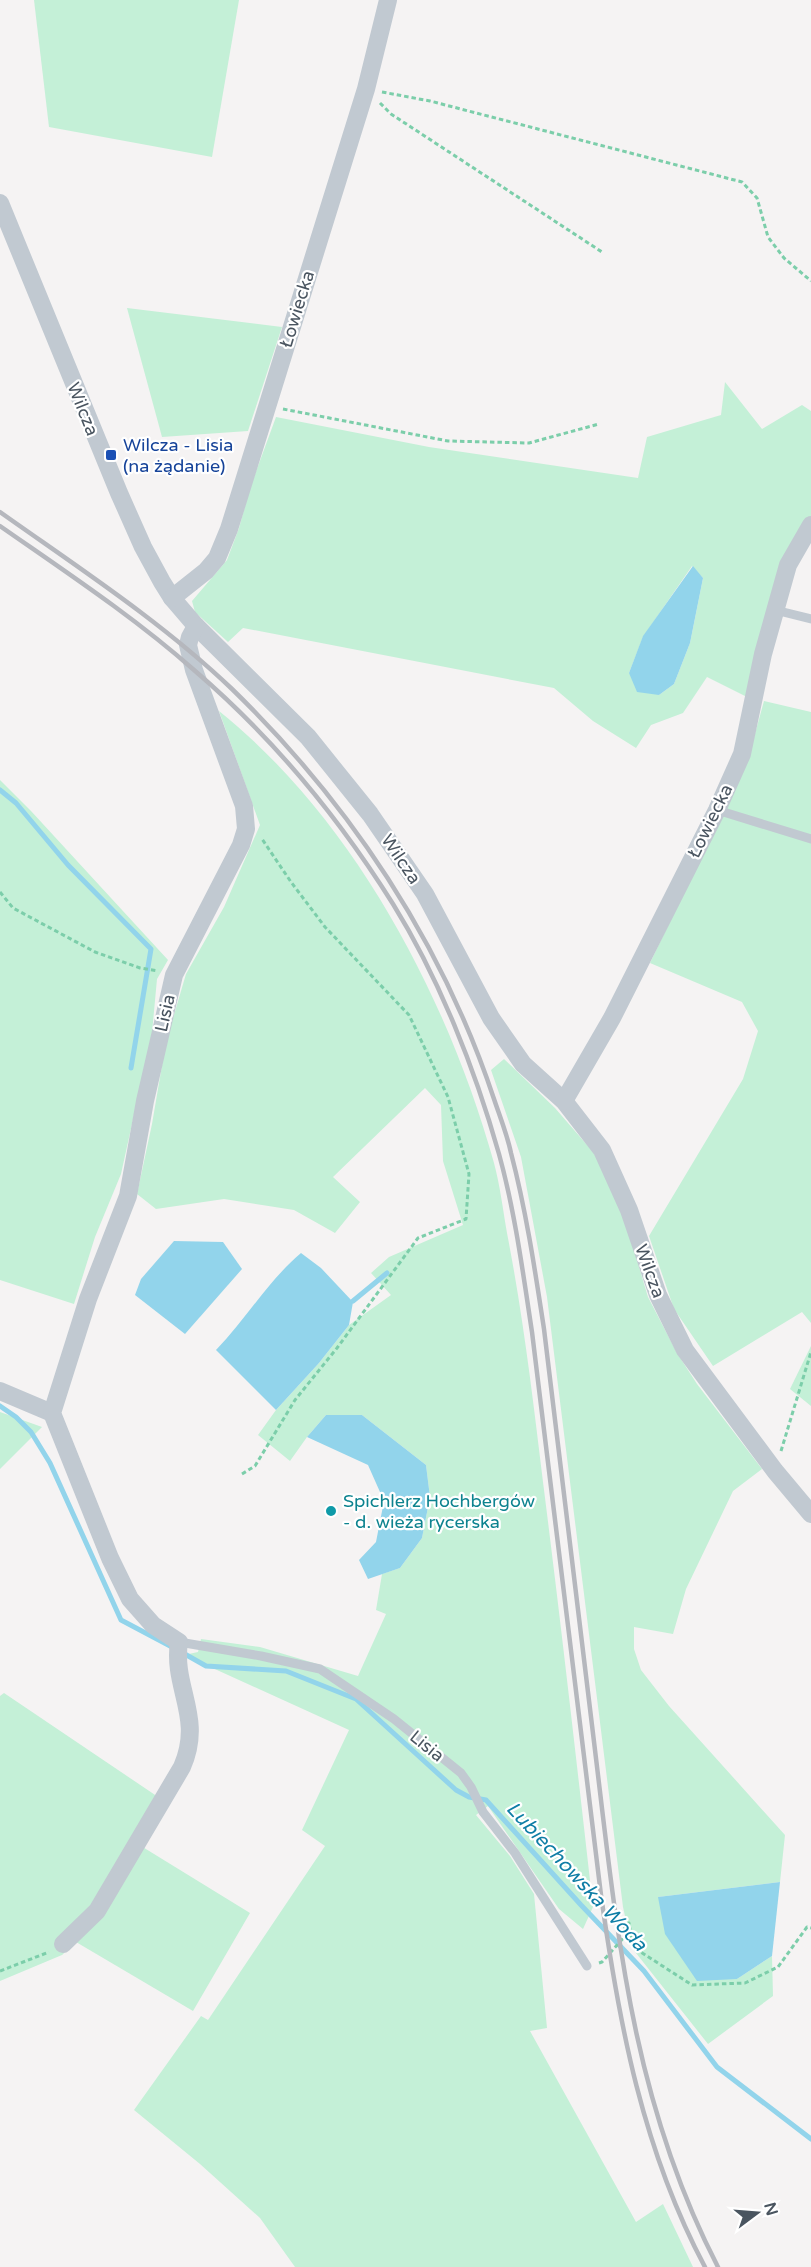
<svg xmlns="http://www.w3.org/2000/svg" width="811" height="2267" font-family="'Varela Round',sans-serif">
	<style>
		.green { fill: #c4f0d7; fill-rule: evenodd }
		.water { fill: #92d4eb }
		.lines { fill: none; stroke-linecap: round; stroke-linejoin: round }
		.stream { stroke: #92d4eb; stroke-width: 5 }
		.path { stroke: #7cceaa; stroke-width: 3; stroke-dasharray: 4.5 3; stroke-linecap: butt }
		.lane { stroke: #c1c9d1; stroke-width: 9 }
		.street { stroke: #c1c9d1; stroke-width: 18 }
		.rail { stroke: #b5b7bd; stroke-width: 4.5 }
		.transit-dot { fill: #1a4fb4; stroke: #fff; stroke-width: 2 }
		.culture-dot { fill: #0f9aa8; stroke: #fff; stroke-width: 2 }
		.labels { text-anchor: middle; stroke-width: 4.5; stroke-linejoin: round; paint-order: stroke }
		.street-label { font-size: 18px; fill: #4a5560; stroke: #fff }
		.transit-label { font-size: 18px; fill: #164399; stroke: #fff; text-anchor: start }
		.culture-label { font-size: 18px; fill: #0d838f; stroke: #fff; text-anchor: start }
		.water-label { font-size: 20px; font-style: italic; fill: #0f7ea6; stroke: #fff }
	</style>
	<rect width="100%" height="100%" fill="#f5f3f3"/>
	<g class="green">
		<polygon points="34,0 239,0 212,157 49,127"/>
		<polygon points="127,308 282,327 248,431 162,437"/>
		<path d="M725,382L762,429L802,405L811,411V519L747,697L707,677L683,713L651,725L636,748L593,721L554,688L243,628L228,642L195,612L192,601L227,560L239,528L250,488L276,417L429,447L638,478L647,437L721,415ZM692,566L703,578L690,643L674,684L659,695L629,673L643,637Z"/>
		<polygon points="764,701 811,712 811,1323 802,1312 713,1366 674,1309 649,1236 743,1079 758,1031 742,1002 650,963 748,759"/>
		<path d="M219,711C354,819 448,998 494,1163C500,1185 503,1210 507,1233C523,1315 533,1399 543,1482C561,1624 577,1765 593,1907L583,1929L559,1909L488,1806L476,1815L510,1856L534,1894L547,2028L530,2031L636,2222L663,2204L693,2267H295L260,2218L200,2164L134,2110L201,2016L208,2020L325,1846L302,1830L349,1730L184,1655L198,1652L201,1639L260,1647L358,1676L386,1614L376,1610L382,1574L400,1568L422,1538L430,1497L426,1465L362,1415H326L307,1437L290,1461L258,1435L276,1410L319,1363L349,1325L391,1295L371,1273L389,1257L463,1225L443,1161L441,1105L425,1088L333,1177L360,1202L335,1233L294,1210L224,1199L156,1209L137,1194L152,1124L166,1042L186,974L224,907L260,825Z"/>
		<polygon points="0,780 31,811 168,960 157,979 152,1033 121,1174 95,1237 74,1304 0,1280"/>
		<polygon points="504,1059 555,1108 594,1153 622,1210 648,1297 677,1353 697,1384 762,1469 733,1491 686,1589 673,1634 634,1627 634,1649 641,1670 669,1706 785,1835 780,1882 658,1897 737,1979 772,1956 773,1996 708,2044 632,1948 623,1907 547,1297 521,1157 491,1070"/>
		<polygon points="811,1346 811,1406 790,1389"/>
		<polygon points="0,1412 42,1427 0,1469"/>
		<polygon points="4,1693 167,1803 141,1846 250,1913 193,2011 76,1942 62,1955 0,1981 0,1696"/>
	</g>
	<g class="water">
		<polygon points="693,566 703,578 690,643 674,684 659,695 637,692 629,673 643,636"/>
		<polygon points="174,1241 223,1242 242,1269 185,1334 135,1295 141,1279"/>
		<path d="M301,1253L321,1268L353,1302L349,1325L319,1363L276,1410L216,1350C246,1319 268,1281 301,1253Z"/>
		<polygon points="326,1415 362,1415 426,1465 430,1497 422,1538 400,1568 368,1579 359,1560 376,1542 384,1501 368,1465 307,1437"/>
		<polygon points="780,1882 772,1956 737,1979 697,1981 665,1934 658,1897"/>
	</g>
	<g class="lines">
		<g class="stream">
			<polyline points="0,790 16,803 68,865 151,949 131,1068"/>
			<polyline points="353,1301 387,1273"/>
			<polyline points="0,1406 16,1417 31,1432 50,1463 121,1620 172,1647"/>
			<polyline points="183,1653 206,1666 286,1671 356,1699 456,1790 469,1797 486,1800 581,1905 644,1971 717,2067 811,2139"/>
		</g>
		<g class="path">
			<polyline points="382,92 430,101 742,182 757,198 768,237 784,258 811,281"/>
			<polyline points="380,103 391,114 602,252"/>
			<polyline points="283,409 448,441 529,443 599,424"/>
			<polyline points="0,892 13,908 95,952 140,968 158,971"/>
			<polyline points="781,1451 811,1352"/>
			<polyline points="242,1474 255,1466 295,1400 337,1348 418,1238 466,1219 469,1174 448,1097 409,1015 325,927 291,882 262,839"/>
			<polyline points="599,1963 602,1962 626,1935 624,1924 629,1923 633,1947 692,1985 745,1983 778,1967 807,1927 811,1928"/>
			<polyline points="0,1971 49,1952"/>
		</g>
		<g class="lane">
			<polyline points="775,610 811,619"/>
			<polyline points="717,810 811,839"/>
			<polyline points="179,1642 261,1656 320,1669 394,1719 461,1773 471,1787 483,1812 515,1853 587,1966"/>
		</g>
		<g class="street">
			<polyline points="0,203 119,493 143,547 162,582 172,598 196,626 308,737 370,814 425,894 491,1018 523,1064 564,1101 602,1150 629,1210 658,1295 685,1350 775,1471 811,1514"/>
			<polyline points="172,598 206,571 217,558 229,529 366,89 388,0"/>
			<polyline points="564,1101 612,1018 717,810 742,754 763,654 788,565 811,525"/>
			<polyline points="0,1391 52,1413"/>
			<path d="M63,1944L97,1911L182,1767C204,1717 172,1688 179,1642L153,1625L130,1599L110,1558L52,1413L88,1299L128,1196L145,1101L174,975L241,845L246,829L244,806L194,670L188,645L190,637L196,626"/>
		</g>
		<g class="rail">
			<path d="M0,512C79,568 162,622 232,689C350,804 442,942 494,1099C500,1117 507,1134 511,1153C526,1210 535,1270 544,1329C561,1469 578,1609 595,1750C617,1932 632,2101 718,2267"/>
			<path d="M0,526C66,572 134,617 194,670C271,736 339,818 393,904C439,978 475,1069 499,1154C515,1212 523,1273 532,1332L601,1895C619,2024 643,2151 705,2267"/>
		</g>
	</g>
	<rect class="transit-dot" x="105" y="449" width="12" height="12" rx="3"/>
	<circle class="culture-dot" cx="331" cy="1511" r="6"/>
	<g class="labels">
		<g class="street-label">
			<text transform="translate(297 309) rotate(-73)" y="6">Łowiecka</text>
			<text transform="translate(83 409) rotate(68)" y="6">Wilcza</text>
			<text transform="translate(710 821) rotate(-64)" y="6">Łowiecka</text>
			<text transform="translate(401 859) rotate(56)" y="6">Wilcza</text>
			<text transform="translate(165 1013) rotate(-77)" y="6">Lisia</text>
			<text transform="translate(650 1271) rotate(70)" y="6">Wilcza</text>
			<text transform="translate(427 1746) rotate(39)" y="6">Lisia</text>
		</g>
		<g class="transit-label">
			<text x="123" y="451">Wilcza - Lisia<tspan x="123" dy="21">(na żądanie)</tspan></text>
		</g>
		<g class="culture-label">
			<text x="343" y="1507">Spichlerz Hochbergów<tspan x="343" dy="21">- d. wieża rycerska</tspan></text>
		</g>
		<g class="water-label">
			<text transform="translate(577 1876) rotate(47)" y="7">Lubiechowska Woda</text>
		</g>
	</g>
	<g transform="translate(757 2213) rotate(74)" stroke="#ffffff" stroke-width="4.5" paint-order="stroke">
	<path d="M0-4.5L10 22L0 15L-10 22Z" fill="#4a5560"/>
	<text y="-9" font-size="16" font-weight="bold" text-anchor="middle" fill="#4a5560">N</text>
	</g>
</svg>
